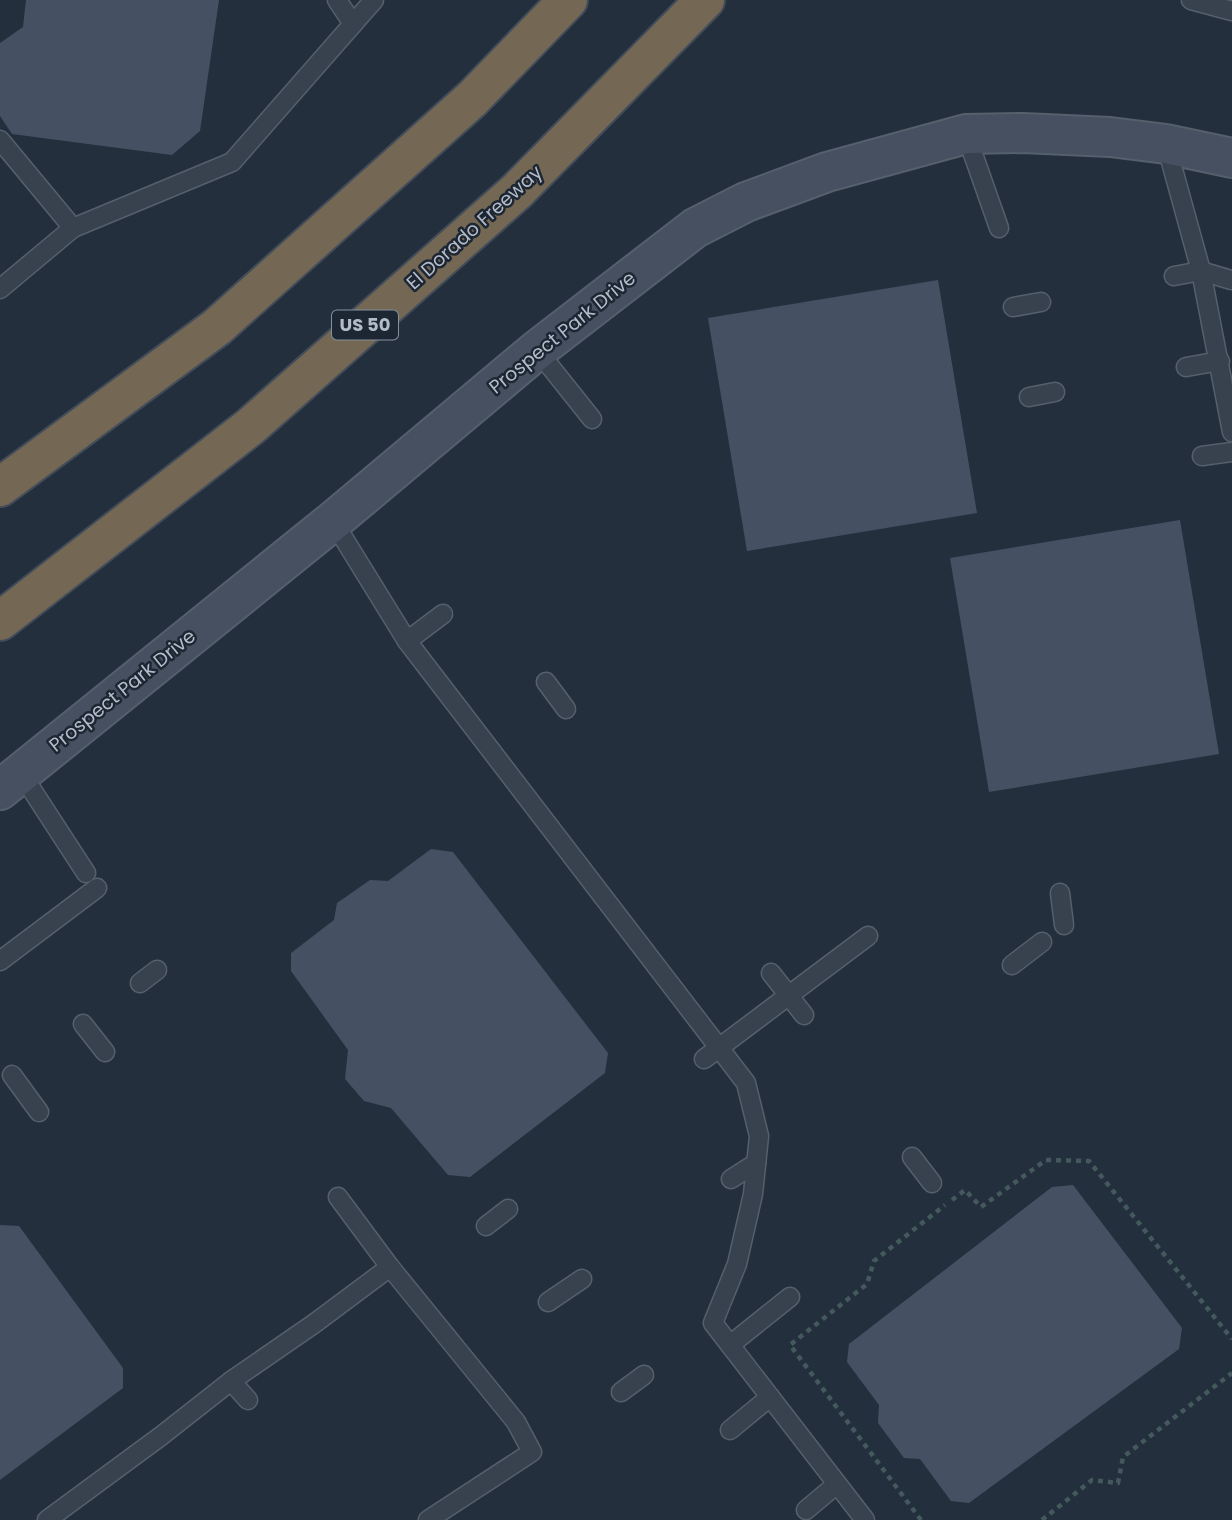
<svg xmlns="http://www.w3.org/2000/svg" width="1232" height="1520" font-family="Poppins,sans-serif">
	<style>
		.building { fill: #455162 }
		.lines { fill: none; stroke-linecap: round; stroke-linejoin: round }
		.lane-casing { stroke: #565f6c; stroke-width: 21 }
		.secondary-casing { stroke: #565f6c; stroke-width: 42 }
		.highway-casing { stroke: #434c59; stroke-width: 42 }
		.path { stroke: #44595c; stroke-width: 4.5; stroke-dasharray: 5 5; stroke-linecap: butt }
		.lane { stroke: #38414e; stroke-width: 18 }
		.secondary { stroke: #465061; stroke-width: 38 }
		.highway { stroke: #746855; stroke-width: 38 }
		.labels { text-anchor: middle; stroke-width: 5; stroke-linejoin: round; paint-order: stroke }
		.shield { fill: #1d2633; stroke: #878f9c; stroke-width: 2 }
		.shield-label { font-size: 18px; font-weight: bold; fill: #b4bcc9 }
		.street-label { font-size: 19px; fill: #b4bcc9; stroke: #1d2633 }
	</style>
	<rect width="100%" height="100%" fill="#242f3e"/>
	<g class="building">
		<polygon points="26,0 219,0 200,131 172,155 12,134 0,116 0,43 23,27"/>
		<polygon points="938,280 977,513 747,551 708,318"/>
		<polygon points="1180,520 1219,754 989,792 950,558"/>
		<polygon points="431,849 453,852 608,1053 605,1073 470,1177 448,1175 391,1108 364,1101 345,1079 348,1050 291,971 291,953 334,920 337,903 370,880 388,881"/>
		<polygon points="1073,1185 1182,1328 1179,1349 969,1503 951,1501 920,1459 904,1458 878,1423 879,1405 847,1362 849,1344 1052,1187"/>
		<polygon points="0,1225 19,1226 123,1368 123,1388 0,1480"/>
	</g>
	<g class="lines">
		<g class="lane-casing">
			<g id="lane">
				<polyline points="337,0 353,24"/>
				<polyline points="1191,0 1232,11"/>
				<polyline points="966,134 999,228"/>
				<polyline points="0,140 73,228 0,289"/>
				<polyline points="1166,144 1201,271 1232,432"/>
				<polyline points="73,228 232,162 374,0"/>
				<polyline points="1174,276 1201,271 1231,280"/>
				<polyline points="1013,307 1041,302"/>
				<polyline points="537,350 592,419"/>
				<polyline points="1186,367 1220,361"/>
				<polyline points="1029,397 1055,392"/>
				<polyline points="1202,456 1232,452"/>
				<polyline points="333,521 407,641 746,1083 759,1136 753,1194 737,1264 713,1323 865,1520"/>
				<polyline points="407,641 443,614"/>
				<polyline points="546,682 566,709"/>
				<polyline points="21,773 86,873"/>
				<polyline points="1060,893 1064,925"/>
				<polyline points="0,961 97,888"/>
				<polyline points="1012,965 1042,942"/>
				<polyline points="771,973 804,1015"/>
				<polyline points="140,983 157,970"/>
				<polyline points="83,1024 105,1052"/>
				<polyline points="704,1059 868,936"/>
				<polyline points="12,1075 39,1112"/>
				<polyline points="912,1157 932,1183"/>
				<polyline points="731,1179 756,1163"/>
				<polyline points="338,1197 390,1267 516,1422 532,1452 428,1520"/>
				<polyline points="486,1226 508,1209"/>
				<polyline points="548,1302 582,1279"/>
				<polyline points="730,1345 790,1297"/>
				<polyline points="231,1381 248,1400"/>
				<polyline points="621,1392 644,1375"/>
				<polyline points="730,1430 770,1397"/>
				<polyline points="806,1510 837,1484"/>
				<polyline points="47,1520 161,1436 231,1381 315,1323 390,1267"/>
			</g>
		</g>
		<g class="secondary-casing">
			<polyline id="secondary" points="0,790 333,521 537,350 695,228 746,202 827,172 966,134 1023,133 1110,137 1166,144 1232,158"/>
		</g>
		<g class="highway-casing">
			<g id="highway">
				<polyline points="0,487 217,327 472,99 568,0"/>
				<polyline points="0,621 251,426 517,191 705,0"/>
			</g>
		</g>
		<g class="path">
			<polyline points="952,1200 965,1190 981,1207 1046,1160 1089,1161 1232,1339"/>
			<polyline points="921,1520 790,1345 867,1284 874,1261 945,1205"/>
			<polyline points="1042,1520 1092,1480 1118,1483 1123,1457 1232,1373"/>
		</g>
		<use href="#lane" class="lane"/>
		<use href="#secondary" class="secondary"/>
		<use href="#highway" class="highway"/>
	</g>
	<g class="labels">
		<rect class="shield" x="332" y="310.5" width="66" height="29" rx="5"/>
		<g class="shield-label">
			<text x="365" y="331">US 50</text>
		</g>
		<g class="street-label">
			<text transform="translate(474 227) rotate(-42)" y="7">El Dorado Freeway</text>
			<text transform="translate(562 332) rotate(-39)" y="7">Prospect Park Drive</text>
			<text transform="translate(122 690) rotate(-39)" y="7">Prospect Park Drive</text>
		</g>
	</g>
</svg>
